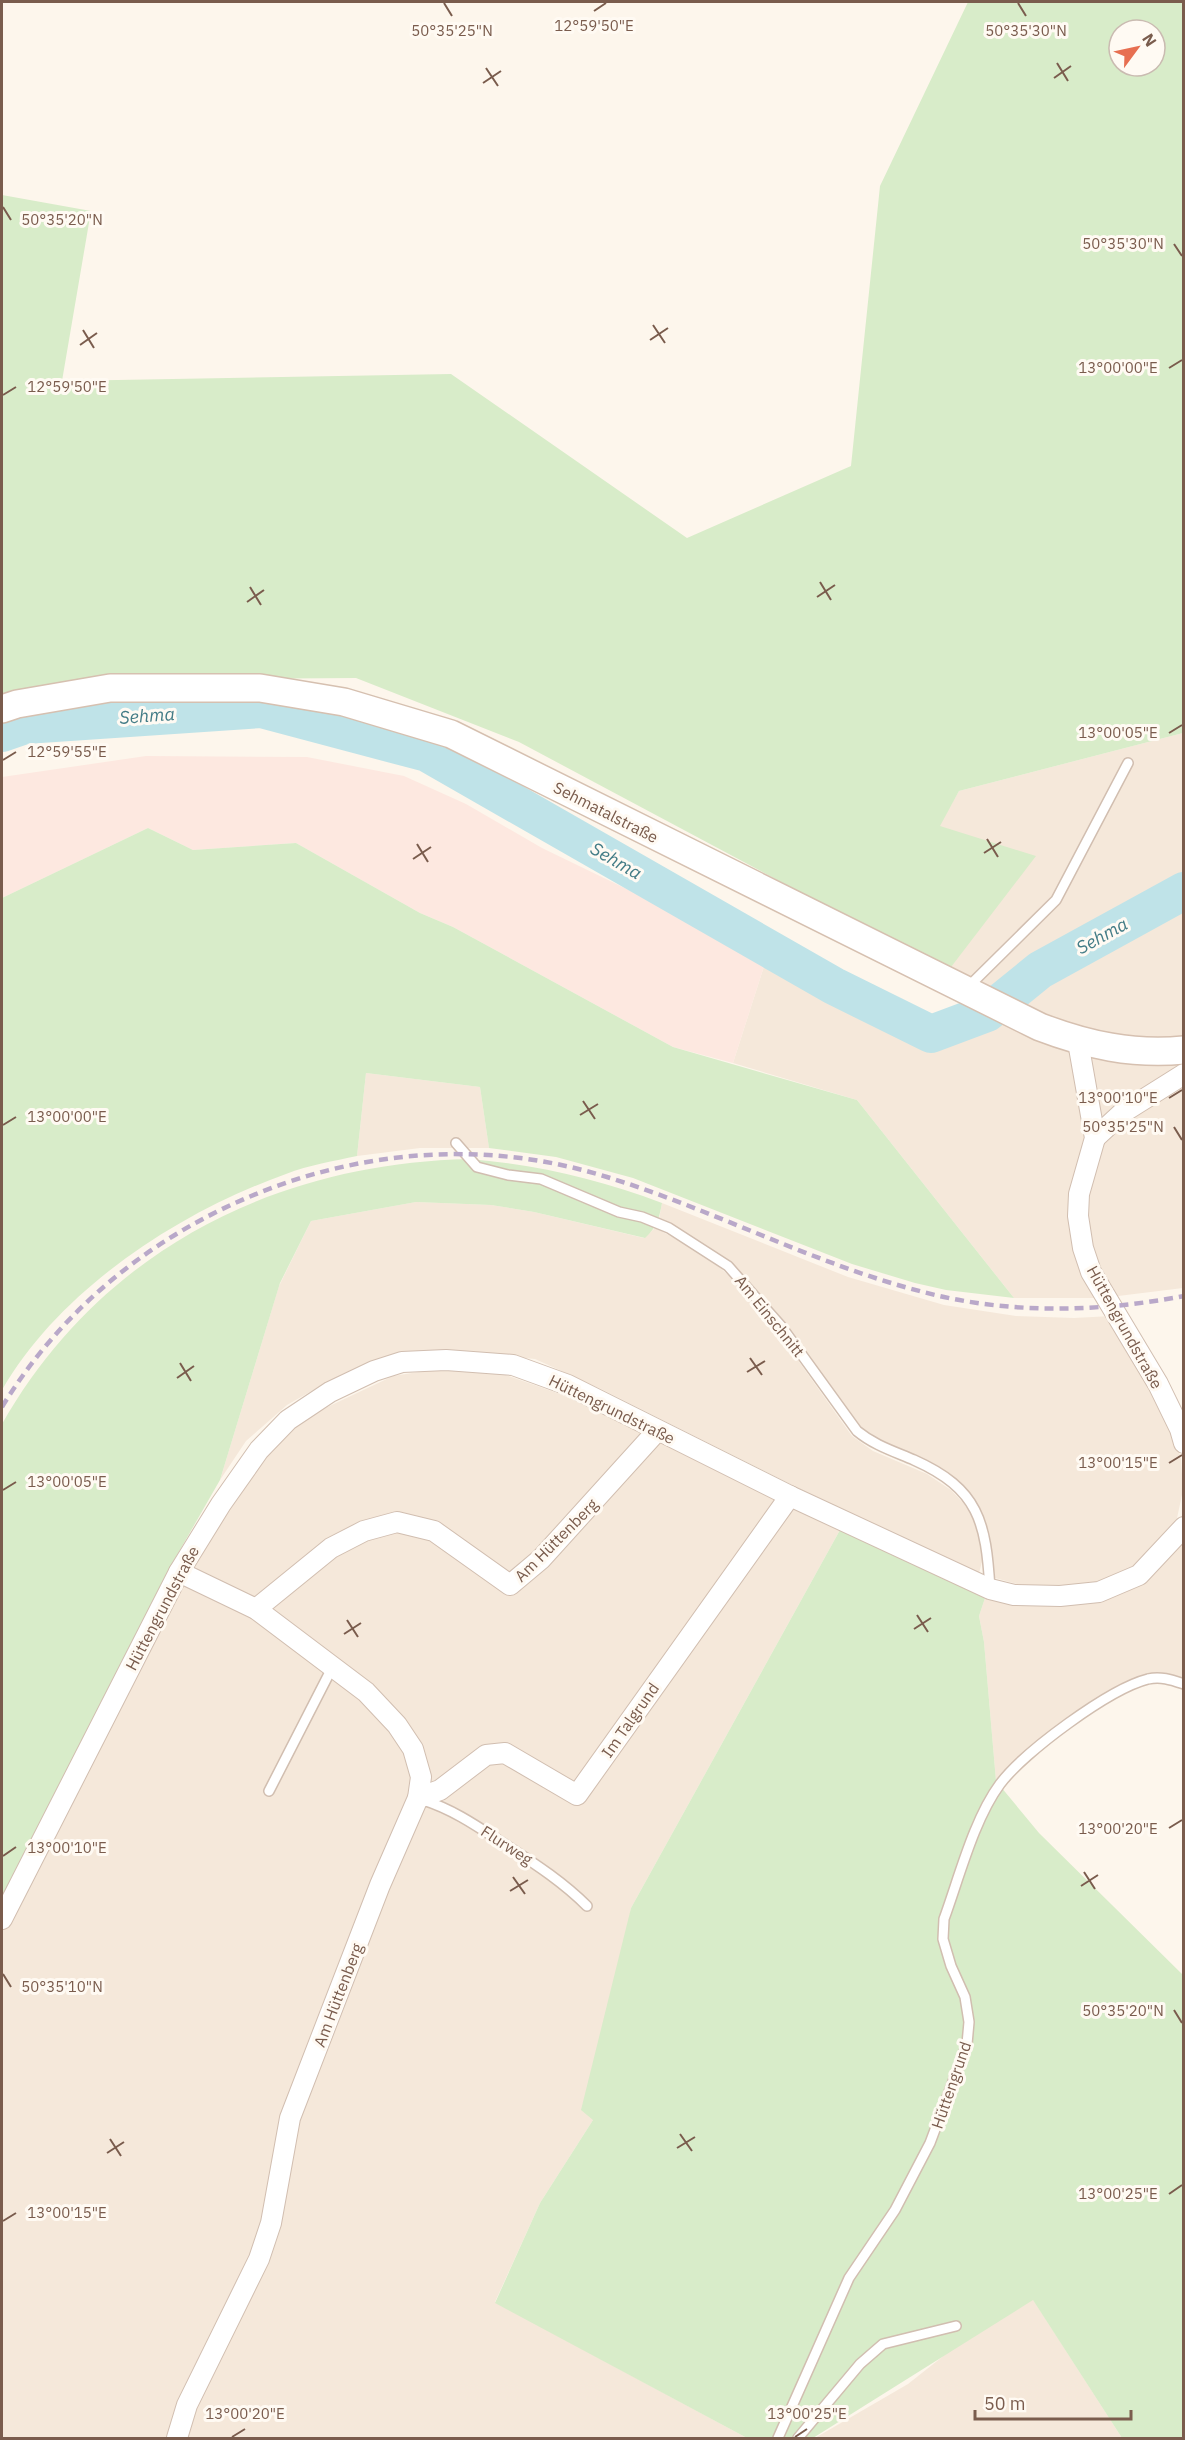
<svg xmlns="http://www.w3.org/2000/svg" width="1185" height="2440" font-family="'IBM Plex Sans',sans-serif">
	<style>
		.residential { fill: #f5e8da }
		.commercial { fill: #fde8e0 }
		.green { fill: #d8ecc9; fill-rule: evenodd }
		.lines { fill: none; stroke-linecap: round; stroke-linejoin: round }
		.river { stroke: #bfe3e8; stroke-width: 38 }
		.lane-casing { stroke: #d1beb0; stroke-width: 12 }
		.street-casing { stroke: #d1beb0; stroke-width: 22 }
		.secondary-casing { stroke: #d6c0b0; stroke-width: 30 }
		.lane { stroke: #fff; stroke-width: 9 }
		.street { stroke: #fff; stroke-width: 20 }
		.secondary { stroke: #fff; stroke-width: 27 }
		.rail { stroke: #b9a8c9; stroke-width: 4.5; stroke-dasharray: 9 6; stroke-linecap: butt }
		.ticks { fill: none; stroke: #7a5c4d; stroke-width: 2 }
		.labels { text-anchor: middle; stroke-width: 6; stroke-linejoin: round; paint-order: stroke }
		.street-label { font-size: 16px; fill: #7a5c4d; stroke: #fffaf3 }
		.water-label { font-size: 18px; font-style: italic; fill: #437c86; stroke: #fffaf3 }
		.ticks-label { font-size: 15px; text-anchor: middle; fill: #7a5c4d; stroke: #fffaf3; stroke-width: 6; stroke-linejoin: round; paint-order: stroke }
	</style>
	<rect width="100%" height="100%" fill="#fdf6ec"/>
	<g class="residential">
		<polygon points="1183,733 1183,1288 1102,1298 1014,1298 857,1100 733,1063 767,957 935,1044 982,1026 1017,1007 948,971 939,826 959,791"/>
		<polygon points="366,1073 480,1087 489,1148 420,1148 357,1156"/>
		<polygon points="416,1202 491,1205 534,1212 644,1238 655,1228 682,1242 719,1267 738,1284 785,1342 852,1436 873,1451 927,1474 951,1490 968,1508 979,1532 983,1558 979,1573 822,1500 601,1389 535,1359 465,1352 370,1366 329,1381 287,1405 246,1441 220,1480 279,1286 311,1221"/>
		<polygon points="662,1203 848,1277 944,1305 1016,1316 1074,1318 1112,1316 1171,1424 1181,1459 1183,1490 1176,1523 1136,1565 1111,1582 1039,1590 995,1578 989,1531 973,1496 942,1469 875,1438 858,1425 784,1325 731,1263 674,1225 659,1219"/>
		<polygon points="438,1369 500,1373 560,1394 706,1460 840,1530 631,1908 593,2120 540,2203 495,2302 747,2438 2,2438 2,1897 193,1549 244,1480 302,1419 393,1376"/>
		<polygon points="1183,1544 1183,1680 1158,1673 1141,1676 1116,1689 1030,1746 996,1781 984,1642 979,1616 985,1598 1062,1604 1122,1594 1145,1579 1177,1545"/>
		<polygon points="1027,2290 1122,2438 815,2438 908,2384"/>
	</g>
	<polygon class="commercial" points="146,756 307,757 404,776 466,804 542,848 767,957 733,1063 673,1047 453,927 420,913 296,843 193,850 148,828 2,898 2,777"/>
	<g class="green">
		<path d="M968,2H1183V733L959,791L940,826L1036,856L948,971L519,742L356,678L85,680L2,696V195L91,211L62,381L451,374L687,538L851,466L880,186ZM1119,30H1155V66H1119Z"/>
		<path d="M148,828L193,850L296,843L420,913L453,927L673,1047L857,1100L1014,1298L946,1290L915,1283L852,1264L633,1178L556,1157L489,1148L480,1087L366,1073L357,1156C334,1161 309,1165 286,1174C179,1212 60,1289 2,1390V898Z"/>
		<path d="M468,1159C535,1164 599,1179 662,1203C659,1219 657,1227 645,1238L534,1212L491,1205L416,1202L311,1221L280,1283L220,1480L173,1562L2,1897V1424C100,1252 272,1164 468,1159Z"/>
		<polygon points="840,1530 985,1598 979,1616 984,1642 996,1781 1039,1833 1183,1975 1183,2438 1122,2438 1033,2300 813,2438 747,2438 495,2303 540,2203 593,2120 581,2110 631,1908"/>
	</g>
	<g class="lines">
		<polyline class="river" points="2,733 25,725 261,709 427,753 834,986 931,1034 987,1013 1040,970 1184,891"/>
		<g class="lane-casing">
			<g id="lane">
				<polyline points="967,988 1056,900 1128,763"/>
				<path d="M456,1143L477,1167L508,1175L541,1179L619,1212L642,1217L669,1228L728,1266L781,1326L857,1431C874,1445 893,1451 914,1460C979,1489 986,1522 990,1589"/>
				<polyline points="269,1791 333,1666"/>
				<path d="M423,1800C455,1810 481,1829 509,1847C537,1865 564,1883 587,1906"/>
				<path d="M778,2438L849,2278L895,2210L930,2143L967,2044L969,2022L965,1997L951,1966L943,1939L944,1919C959,1878 974,1819 1000,1784C1024,1752 1109,1689 1148,1679C1161,1676 1172,1680 1184,1684"/>
				<polyline points="798,2438 860,2364 883,2344 956,2326"/>
			</g>
		</g>
		<g class="street-casing">
			<g id="street">
				<polyline points="1078,1042 1095,1138 1079,1194 1078,1216 1083,1248 1091,1272 1158,1384 1180,1429 1184,1443"/>
				<polyline points="1095,1138 1122,1113 1184,1074"/>
				<polyline points="256,1609 331,1548 364,1531 397,1522 434,1531 510,1585 541,1559 657,1431"/>
				<polyline points="418,1798 440,1790 486,1755 505,1753 577,1795 790,1496"/>
				<polyline points="2,1919 179,1572 221,1504 259,1450 288,1420 330,1392 374,1371 402,1362 446,1360 513,1365 568,1385 790,1496 990,1589 1014,1595 1060,1596 1099,1592 1139,1575 1184,1527"/>
				<polyline points="177,2438 187,2405 259,2259 271,2223 290,2118 380,1885 418,1798 421,1777 413,1749 397,1725 366,1692 256,1609 179,1572"/>
			</g>
		</g>
		<g class="secondary-casing">
			<path id="secondary" d="M2,709L17,704L110,688H260L344,702L451,734L1040,1027C1087,1045 1133,1055 1184,1050"/>
		</g>
		<use href="#lane" class="lane"/>
		<use href="#street" class="street"/>
		<use href="#secondary" class="secondary"/>
		<path class="rail" d="M2,1407C57,1317 137,1248 233,1204C350,1150 483,1138 607,1177C721,1212 827,1271 944,1297C1022,1314 1106,1311 1184,1296"/>
	</g>
	<path class="ticks" d="M444,3L452,16M1018,3L1026,16M594,11L606,3M1057,63L1068,81M486,68L498,86M1054,78L1071,66M483,83L501,71M3,207L11,220M1174,244L1182,256M653,325L665,343M83,330L94,348M650,340L668,328M80,345L97,333M1169,368L1182,360M3,395L16,387M820,582L831,600M250,587L261,605M817,597L835,585M247,602L264,590M1169,733L1182,725M3,760L16,752M987,839L998,857M417,844L428,862M984,853L1001,842M413,859L431,847M1169,1098L1182,1090M583,1101L595,1119M580,1115L598,1104M3,1125L16,1117M1174,1127L1182,1140M750,1358L762,1375M180,1363L191,1381M747,1372L765,1361M177,1378L194,1366M1169,1463L1182,1455M3,1490L16,1482M917,1615L928,1632M347,1620L358,1637M914,1629L931,1618M344,1634L361,1623M1169,1828L1182,1820M3,1856L16,1847M1084,1872L1095,1889M513,1877L525,1894M1081,1886L1098,1875M510,1891L528,1880M3,1974L11,1987M1174,2010L1182,2023M680,2134L692,2151M110,2139L121,2156M677,2148L695,2137M107,2153L124,2142M1169,2194L1182,2185M3,2221L16,2213M232,2437L245,2429M795,2437L807,2429"/>
	<g class="labels">
		<g class="street-label">
			<text transform="translate(606 812) rotate(27)" y="6">Sehmatalstraße</text>
			<text transform="translate(770 1316) rotate(51)" y="6">Am Einschnitt</text>
			<text transform="translate(1125 1327) rotate(61)" y="6">Hüttengrundstraße</text>
			<text transform="translate(612 1409) rotate(26)" y="6">Hüttengrundstraße</text>
			<text transform="translate(556 1540) rotate(-45)" y="6">Am Hüttenberg</text>
			<text transform="translate(162 1608) rotate(-62)" y="6">Hüttengrundstraße</text>
			<text transform="translate(630 1720) rotate(-55)" y="6">Im Talgrund</text>
			<text transform="translate(507 1845) rotate(33)" y="6">Flurweg</text>
			<text transform="translate(338 1995) rotate(-69)" y="6">Am Hüttenberg</text>
			<text transform="translate(951 2085) rotate(-71)" y="6">Hüttengrund</text>
		</g>
		<g class="water-label">
			<text transform="translate(147 716) rotate(-4)" y="6">Sehma</text>
			<text transform="translate(616 861) rotate(30)" y="6">Sehma</text>
			<text transform="translate(1102 936) rotate(-29)" y="6">Sehma</text>
		</g>
	</g>
	<g class="ticks-label">
		<text x="594" y="31">12°59'50"E</text>
		<text x="452" y="36">50°35'25"N</text>
		<text x="1026" y="36">50°35'30"N</text>
		<text x="62" y="225">50°35'20"N</text>
		<text x="1123" y="249">50°35'30"N</text>
		<text x="1118" y="373">13°00'00"E</text>
		<text x="67" y="392">12°59'50"E</text>
		<text x="1118" y="738">13°00'05"E</text>
		<text x="67" y="757">12°59'55"E</text>
		<text x="1118" y="1103">13°00'10"E</text>
		<text x="67" y="1122">13°00'00"E</text>
		<text x="1123" y="1132">50°35'25"N</text>
		<text x="1118" y="1468">13°00'15"E</text>
		<text x="67" y="1487">13°00'05"E</text>
		<text x="1118" y="1834">13°00'20"E</text>
		<text x="67" y="1853">13°00'10"E</text>
		<text x="62" y="1992">50°35'10"N</text>
		<text x="1123" y="2016">50°35'20"N</text>
		<text x="1118" y="2199">13°00'25"E</text>
		<text x="67" y="2218">13°00'15"E</text>
		<text x="245" y="2419">13°00'20"E</text>
		<text x="807" y="2419">13°00'25"E</text>
	</g>
	<rect width="1185" height="2440" fill="none" stroke="#7a5c4d" stroke-width="6"/>
	<g transform="translate(1137 48) rotate(57)"><circle r="28" fill="#fffaf3" stroke="#cabbb1" stroke-width="1.5"/>
	<path d="M0-4.5L10 22L0 15L-10 22Z" fill="#e76f51"/>
	<text y="-9" font-size="16" font-weight="bold" text-anchor="middle" fill="#7a5c4d">N</text>
	</g>
	<path d="M975 2410v9h156v-9" fill="none" stroke="#7a5c4d" stroke-width="3"/>
	<text x="984" y="2410" font-size="18" fill="#7a5c4d" stroke="#fffaf3" stroke-width="4.5" paint-order="stroke">50 m</text>
</svg>
